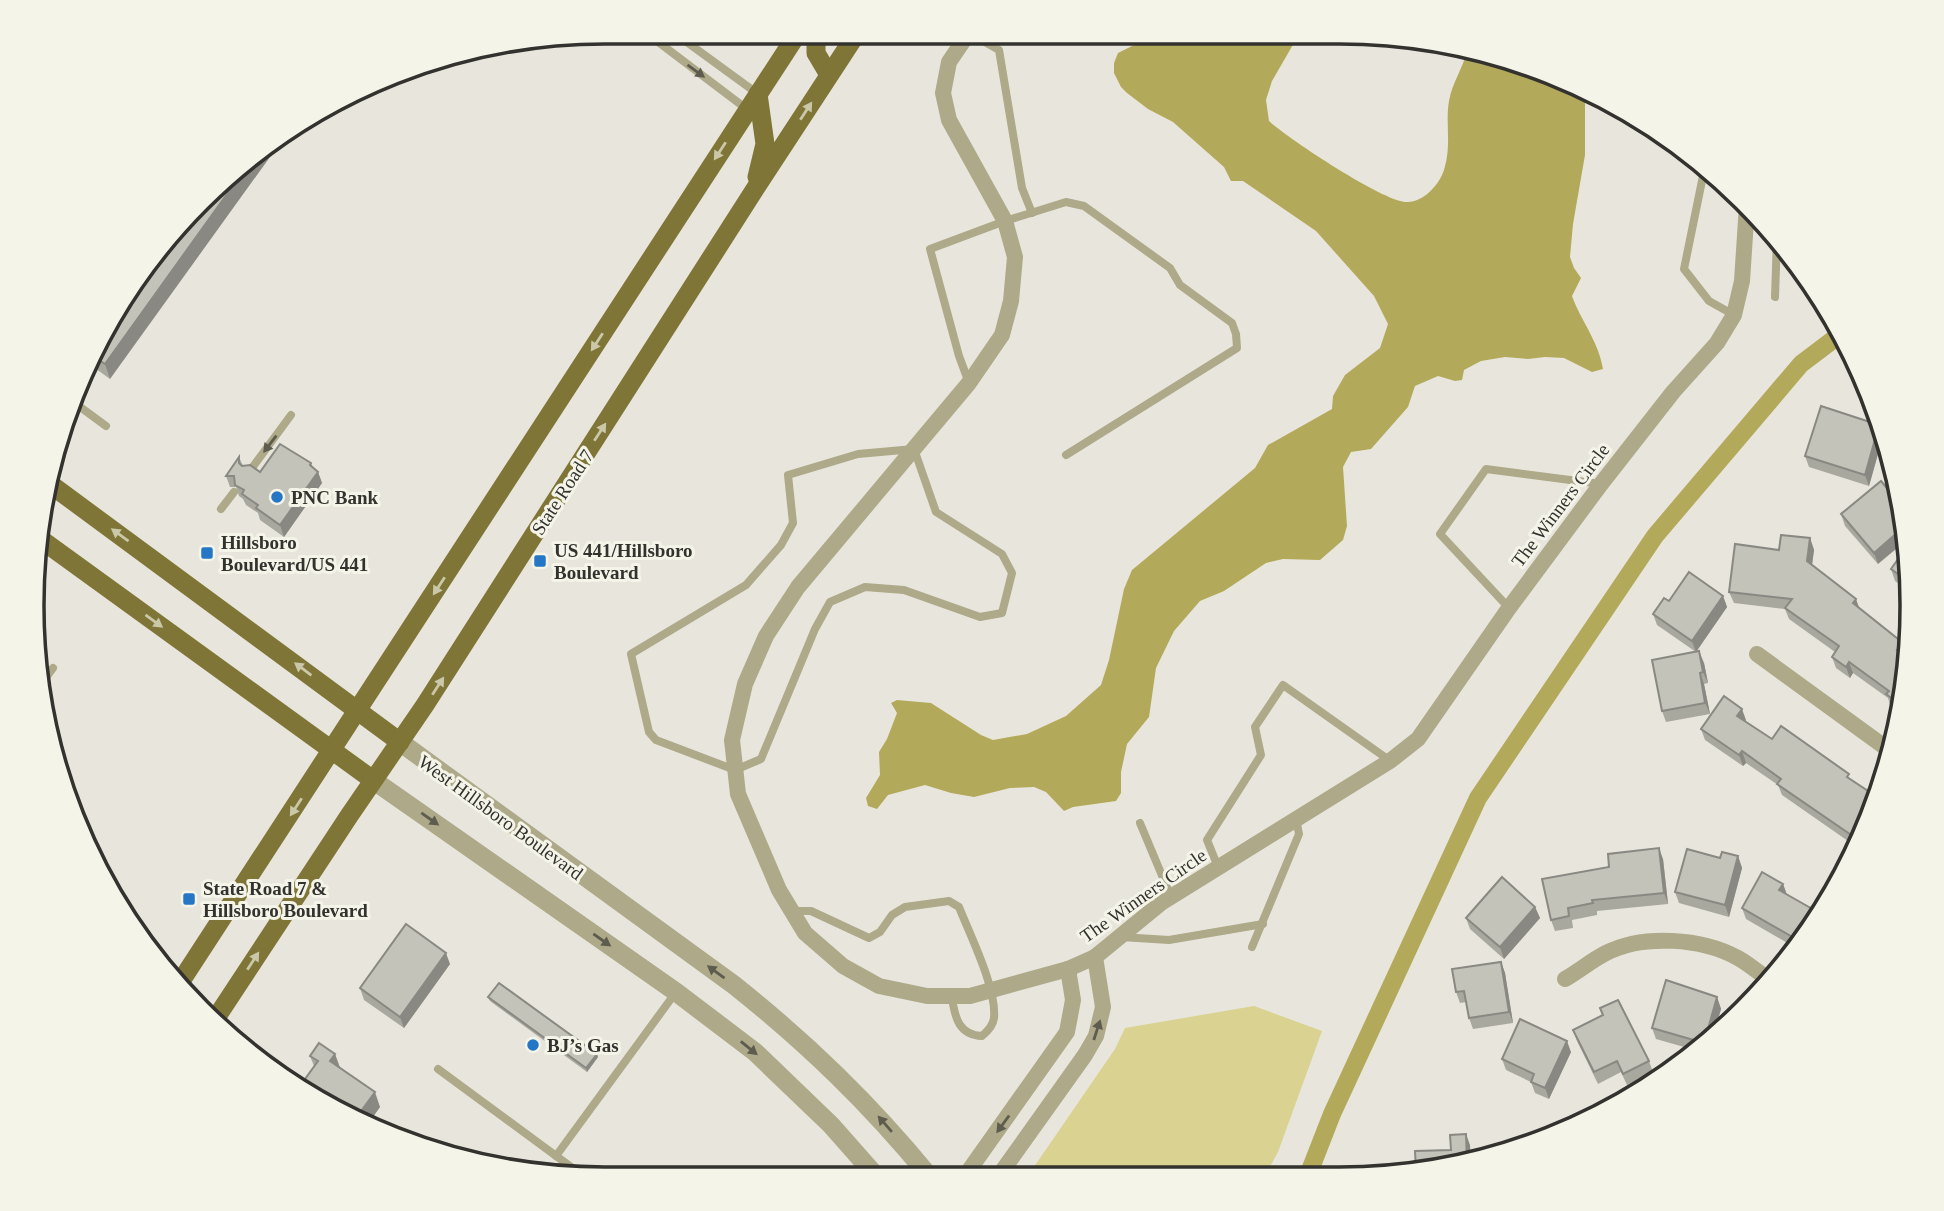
<svg xmlns="http://www.w3.org/2000/svg" width="1944" height="1211" font-family="'Times New Roman',serif">
	<style>
		.green { fill: #dad290 }
		.water { fill: #b3a95b }
		.lines { fill: none; stroke-linecap: round; stroke-linejoin: round }
		.canal { stroke: #b3a95b; stroke-width: 18 }
		.service { stroke: #ada989; stroke-width: 8 }
		.minor { stroke: #ada989; stroke-width: 16 }
		.tertiary { stroke: #ada989; stroke-width: 19 }
		.primary { stroke: #7e7536; stroke-width: 19 }
		.wall { fill: #a9a89f }
		.shaded-wall { fill: #898882 }
		.building { fill: #c4c3b9; stroke: #898882; stroke-width: 2 }
		.oneway { fill: #5e5c4e }
		.oneway2 { fill: #cbc8aa }
		.poi-dot { fill: #2577c5; stroke: #f5f4e9; stroke-width: 2.5 }
		.labels { text-anchor: middle; stroke-width: 6; stroke-linejoin: round; paint-order: stroke }
		.street-label { font-size: 19px; fill: #33322e; stroke: #f5f4e9 }
		.poi-label { font-size: 19px; font-weight: bold; fill: #33322e; stroke: #f5f4e9; text-anchor: start }
		.rim { fill: none; stroke: #33322e; stroke-width: 3.5 }
	</style>
	<rect width="100%" height="100%" fill="#e8e6dc"/>
	<polygon class="green" points="1254,1006 1322,1031 1278,1152 1264,1178 1027,1177 1115,1049 1125,1028"/>
	<path class="water" d="M1177,35L1298,36L1272,81L1266,100L1269,121C1289,139 1381,200 1406,202C1423,203 1439,185 1444,170C1452,144 1445,124 1449,101C1452,83 1463,68 1467,51L1558,75L1585,91V155L1573,224L1570,257L1574,268L1581,278L1572,296C1581,321 1599,342 1603,369L1592,372L1564,358L1545,357L1528,359L1505,357L1481,361L1464,370L1462,380L1455,381L1438,376L1415,386L1408,407L1371,449L1351,452L1343,467L1347,526L1343,540L1320,560L1283,559L1266,563L1224,591L1200,601L1174,631L1156,668L1149,717L1127,744L1121,772V793L1116,801L1073,807L1064,811L1046,792L1034,787L1010,788L974,797L951,793L925,785L888,795L877,809L868,806L866,798L880,775L879,752L887,739L897,713L891,703L897,700L931,703L981,735L993,740L1027,734L1066,716L1101,685L1109,660L1124,589L1132,570L1255,468L1268,445L1332,409L1333,396L1345,375L1380,348L1388,324L1374,296L1316,231L1243,181H1231L1224,167L1173,122L1148,109L1127,93L1121,87L1114,73V63L1118,53L1132,46Z"/>
	<g class="lines">
		<polyline class="canal" points="1307,1178 1332,1114 1478,798 1655,536 1801,364 1842,333"/>
		<g class="service">
			<polyline points="645,32 748,110"/>
			<polyline points="673,32 758,94"/>
			<polyline points="971,34 999,50 1022,188 1032,213"/>
			<polyline points="1705,166 1684,269 1709,301 1734,315"/>
			<polyline points="1775,297 1777,237"/>
			<polyline points="969,383 959,356 930,249 1005,221 1066,202 1084,206 1170,268 1180,285 1232,323 1236,334 1237,348 1066,455"/>
			<polyline points="72,401 106,426"/>
			<polygon points="914,449 936,512 1002,554 1012,573 1002,613 980,617 904,590 865,587 830,602 815,629 761,759 735,770 656,740 649,732 631,654 746,585 781,545 793,523 788,475 858,454"/>
			<polyline points="249,472 291,415"/>
			<polyline points="221,509 234,492"/>
			<polyline points="1509,608 1440,534 1486,469 1601,484"/>
			<polyline points="44,680 53,668"/>
			<polyline points="1140,823 1171,897"/>
			<polyline points="1218,867 1207,840 1261,755 1255,727 1283,685 1389,760"/>
			<path d="M792,911H811L869,938L880,932L892,915L905,907L949,901L959,907C970,935 997,989 994,1018C993,1026 988,1031 982,1036C959,1035 955,1018 952,998"/>
			<polyline points="1121,937 1169,940 1263,924"/>
			<polyline points="1252,947 1299,834 1296,819"/>
			<polyline points="438,1069 582,1175"/>
			<polyline points="556,1156 676,992"/>
		</g>
		<g class="minor">
			<polyline points="968,34 949,62 943,93 949,120 1005,221 1015,257 1011,301 1002,335 969,383 798,587 766,636 745,684 732,740 738,794 779,890 805,933 843,966 879,986 927,996 970,996 1068,969 1095,957 1161,903 1390,761 1418,739 1509,608 1601,484 1673,392 1717,343 1734,315 1742,281 1747,205"/>
			<polyline points="1757,654 1893,753"/>
			<path d="M1565,979C1579,971 1592,960 1606,953C1643,934 1702,938 1738,958C1749,964 1759,973 1769,980"/>
			<polyline points="965,1176 1067,1032 1073,1000 1068,969"/>
			<polyline points="998,1177 1085,1055 1096,1036 1103,1007 1095,957"/>
		</g>
		<g class="tertiary">
			<path d="M400,742L734,985C808,1044 869,1103 929,1176"/>
			<polyline points="373,780 676,992 755,1052 831,1125 876,1176"/>
		</g>
		<g class="primary">
			<polyline points="816,33 816,53 829,75"/>
			<polyline points="757,177 765,144 758,94"/>
			<polyline points="50,484 400,742"/>
			<polyline points="39,538 373,780"/>
			<polyline points="181,981 798,33"/>
			<polyline points="216,1018 349,816 425,705 755,189 857,33"/>
		</g>
	</g>
	<g class="wall">
		<polygon points="150,256 110,379 92,366"/>
		<polygon points="1857,365 1882,423 1856,379 1852,368"/>
		<polygon points="1879,425 1883,436 1869,486 1809,467 1805,456"/>
		<polygon points="239,457 243,466 260,472 311,463 313,468 318,472 322,483 284,537 260,520 258,513 246,505 243,499 239,496 236,487 230,487 226,476"/>
		<polygon points="1881,481 1878,564 1845,526 1841,514"/>
		<polygon points="1810,538 1814,550 1812,565 1860,609 1903,643 1907,654 1906,656 1909,658 1900,712 1890,705 1888,698 1853,673 1850,678 1836,668 1832,657 1835,652 1789,619 1785,609 1734,603 1729,592 1779,550"/>
		<polygon points="1908,545 1910,590 1909,591 1895,581 1891,569"/>
		<polygon points="1723,596 1727,607 1696,652 1657,625 1653,614 1669,601"/>
		<polygon points="1704,663 1708,683 1704,684 1710,714 1666,722 1662,711"/>
		<polygon points="1746,720 1745,721 1772,739 1851,779 1877,797 1858,848 1782,795 1778,785 1746,763 1743,766 1705,740 1701,729"/>
		<polygon points="1738,856 1742,868 1729,917 1679,903 1675,892 1720,858"/>
		<polygon points="1663,859 1668,904 1597,911 1597,915 1572,920 1573,928 1555,931 1551,920 1542,879"/>
		<polygon points="1783,884 1787,895 1816,911 1824,906 1797,950 1796,948 1746,919 1742,908"/>
		<polygon points="1535,907 1540,918 1504,959 1470,929 1466,918"/>
		<polygon points="1501,962 1505,973 1513,1023 1473,1029 1469,1018 1466,1002 1460,1003 1456,992"/>
		<polygon points="450,964 404,1028 364,1000 360,988"/>
		<polygon points="488,997 598,1057 587,1072 490,1001"/>
		<polygon points="1717,997 1721,1009 1713,1036 1698,1051 1656,1039 1652,1028"/>
		<polygon points="1600,1008 1649,1061 1653,1072 1627,1085 1621,1072 1598,1084 1577,1041 1573,1030 1603,1015"/>
		<polygon points="1571,1052 1549,1099 1535,1093 1531,1082 1506,1070 1502,1059"/>
		<polygon points="335,1054 340,1067 380,1107 367,1125 300,1086 314,1066 310,1056"/>
	</g>
	<g class="shaded-wall">
		<polygon points="293,125 110,379 105,364 250,162 286,128"/>
		<polygon points="1879,425 1883,436 1869,486 1865,475"/>
		<polygon points="318,472 322,483 284,537 280,525"/>
		<polygon points="1906,525 1908,539 1878,564 1874,553"/>
		<polygon points="1810,538 1814,550 1811,572 1807,561"/>
		<polygon points="1909,574 1910,590 1909,591 1905,579"/>
		<polygon points="1723,596 1727,607 1696,652 1692,641"/>
		<polygon points="1856,599 1860,610 1853,603"/>
		<polygon points="1903,643 1907,654 1901,662 1897,650"/>
		<polygon points="1699,651 1704,663 1708,683 1703,672"/>
		<polygon points="1849,662 1853,673 1850,678 1846,667"/>
		<polygon points="1700,673 1704,684 1710,714 1705,703"/>
		<polygon points="1742,709 1746,720 1741,727 1737,716"/>
		<polygon points="1742,751 1746,763 1743,766 1739,755"/>
		<polygon points="1659,848 1663,859 1668,904 1664,893"/>
		<polygon points="1738,856 1742,868 1729,917 1725,905"/>
		<polygon points="1783,884 1787,895 1779,890"/>
		<polygon points="1535,907 1540,918 1504,959 1500,947"/>
		<polygon points="446,953 450,964 404,1028 400,1017"/>
		<polygon points="1501,962 1505,973 1513,1023 1509,1012"/>
		<polygon points="1717,997 1721,1009 1713,1036 1704,1045 1704,1043"/>
		<polygon points="1567,1041 1571,1052 1549,1099 1545,1088"/>
		<polygon points="335,1054 340,1069 330,1061"/>
		<polygon points="597,1054 598,1057 587,1072 586,1068"/>
		<polygon points="375,1092 380,1107 367,1125 356,1118"/>
		<polygon points="1466,1134 1470,1145 1471,1163 1467,1163"/>
	</g>
	<g class="building">
		<polygon points="250,162 105,364 96,358 150,256"/>
		<polygon points="1857,365 1876,407 1852,368"/>
		<polygon points="1821,406 1879,425 1865,475 1805,456"/>
		<polygon points="280,444 311,463 310,465 318,472 280,525 256,508 258,505 242,494 244,490 235,485 234,476 226,476 239,457 239,463 242,466 250,465 260,472"/>
		<polygon points="1881,481 1902,506 1906,525 1874,553 1841,514"/>
		<polygon points="1781,535 1810,538 1807,561 1856,599 1853,603 1903,643 1897,650 1909,658 1901,705 1886,694 1889,691 1849,662 1846,667 1832,657 1839,646 1785,608 1792,599 1729,592 1735,544 1779,550"/>
		<polygon points="1908,545 1909,574 1905,579 1891,569"/>
		<polygon points="1689,572 1723,596 1692,641 1653,614 1664,598 1669,601"/>
		<polygon points="1699,651 1703,672 1700,673 1705,703 1662,711 1652,660"/>
		<polygon points="1724,696 1742,709 1737,716 1772,739 1781,726 1849,774 1847,777 1877,797 1860,841 1777,784 1781,779 1742,751 1739,755 1701,729"/>
		<polygon points="1659,848 1664,893 1592,900 1593,903 1568,908 1569,916 1551,920 1542,879 1609,867 1608,854"/>
		<polygon points="1687,849 1720,858 1722,852 1738,856 1725,905 1675,892"/>
		<polygon points="1762,872 1783,884 1779,890 1816,911 1821,904 1824,906 1799,946 1794,942 1796,939 1742,908"/>
		<polygon points="1502,877 1535,907 1500,947 1466,918"/>
		<polygon points="406,924 446,953 400,1017 360,988"/>
		<polygon points="1501,962 1509,1012 1469,1018 1464,991 1456,992 1452,969"/>
		<polygon points="1666,980 1717,997 1704,1043 1652,1028"/>
		<polygon points="499,983 597,1054 586,1068 488,997"/>
		<polygon points="1618,1000 1649,1061 1623,1074 1617,1061 1594,1072 1573,1030 1603,1015 1600,1008"/>
		<polygon points="1520,1019 1567,1041 1545,1088 1531,1082 1534,1074 1502,1059"/>
		<polygon points="319,1043 335,1054 330,1061 375,1092 356,1118 300,1086 318,1061 310,1056"/>
		<polygon points="1466,1134 1467,1163 1416,1172 1415,1151 1451,1150 1450,1135"/>
	</g>
	<defs><path id="oneway-solid" d="M-6-.8H1V-3.2L6.5 0L1 3.2V.8H-6Z" transform="scale(1.75)"/></defs>
	<g class="oneway">
		<use href="#oneway-solid" transform="translate(696 71) rotate(36)"/>
		<use href="#oneway-solid" transform="translate(270 444) rotate(127)"/>
		<use href="#oneway-solid" transform="translate(430 819) rotate(35)"/>
		<use href="#oneway-solid" transform="translate(602 940) rotate(35)"/>
		<use href="#oneway-solid" transform="translate(716 972) rotate(-144)"/>
		<use href="#oneway-solid" transform="translate(1097 1030) rotate(-72)"/>
		<use href="#oneway-solid" transform="translate(749 1048) rotate(39)"/>
		<use href="#oneway-solid" transform="translate(885 1124) rotate(-131)"/>
		<use href="#oneway-solid" transform="translate(1003 1124) rotate(126)"/>
	</g>
	<g class="oneway2">
		<use href="#oneway-solid" transform="translate(806 111) rotate(-57)"/>
		<use href="#oneway-solid" transform="translate(720 151) rotate(123)"/>
		<use href="#oneway-solid" transform="translate(597 342) rotate(123)"/>
		<use href="#oneway-solid" transform="translate(600 432) rotate(-57)"/>
		<use href="#oneway-solid" transform="translate(120 535) rotate(-144)"/>
		<use href="#oneway-solid" transform="translate(439 586) rotate(123)"/>
		<use href="#oneway-solid" transform="translate(154 621) rotate(36)"/>
		<use href="#oneway-solid" transform="translate(303 669) rotate(-143)"/>
		<use href="#oneway-solid" transform="translate(438 686) rotate(-57)"/>
		<use href="#oneway-solid" transform="translate(296 807) rotate(123)"/>
		<use href="#oneway-solid" transform="translate(253 961) rotate(-57)"/>
	</g>
	<g class="poi-dot">
		<circle cx="277" cy="497" r="7"/>
		<rect x="200" y="546" width="14" height="14" rx="3.5"/>
		<rect x="533" y="554" width="14" height="14" rx="3.5"/>
		<rect x="182" y="892" width="14" height="14" rx="3.5"/>
		<circle cx="533" cy="1045" r="7"/>
	</g>
	<g class="labels">
		<g class="street-label">
			<text transform="translate(562 492) rotate(-57)" y="7">State Road 7</text>
			<text transform="translate(1560 505) rotate(-53)" y="7">The Winners Circle</text>
			<text transform="translate(501 817) rotate(36)" y="7">West Hillsboro Boulevard</text>
			<text transform="translate(1143 895) rotate(-35)" y="7">The Winners Circle</text>
		</g>
		<g class="poi-label">
			<text x="291" y="504">PNC Bank</text>
			<text x="221" y="549">Hillsboro<tspan x="221" dy="22">Boulevard/US 441</tspan></text>
			<text x="554" y="557">US 441/Hillsboro<tspan x="554" dy="22">Boulevard</tspan></text>
			<text x="203" y="895">State Road 7 &amp;<tspan x="203" dy="22">Hillsboro Boulevard</tspan></text>
			<text x="547" y="1052">BJ’s Gas</text>
		</g>
	</g>
	<path d="M0 0H1944V1211H0ZM605 44H1339A561 561 0 0 1 1900 605V606A561 561 0 0 1 1339 1167H605A561 561 0 0 1 44 606V605A561 561 0 0 1 605 44Z" fill="#f5f4e9" fill-rule="evenodd"/>
	<path class="rim" d="M605 44H1339A561 561 0 0 1 1900 605V606A561 561 0 0 1 1339 1167H605A561 561 0 0 1 44 606V605A561 561 0 0 1 605 44Z"/>
</svg>
